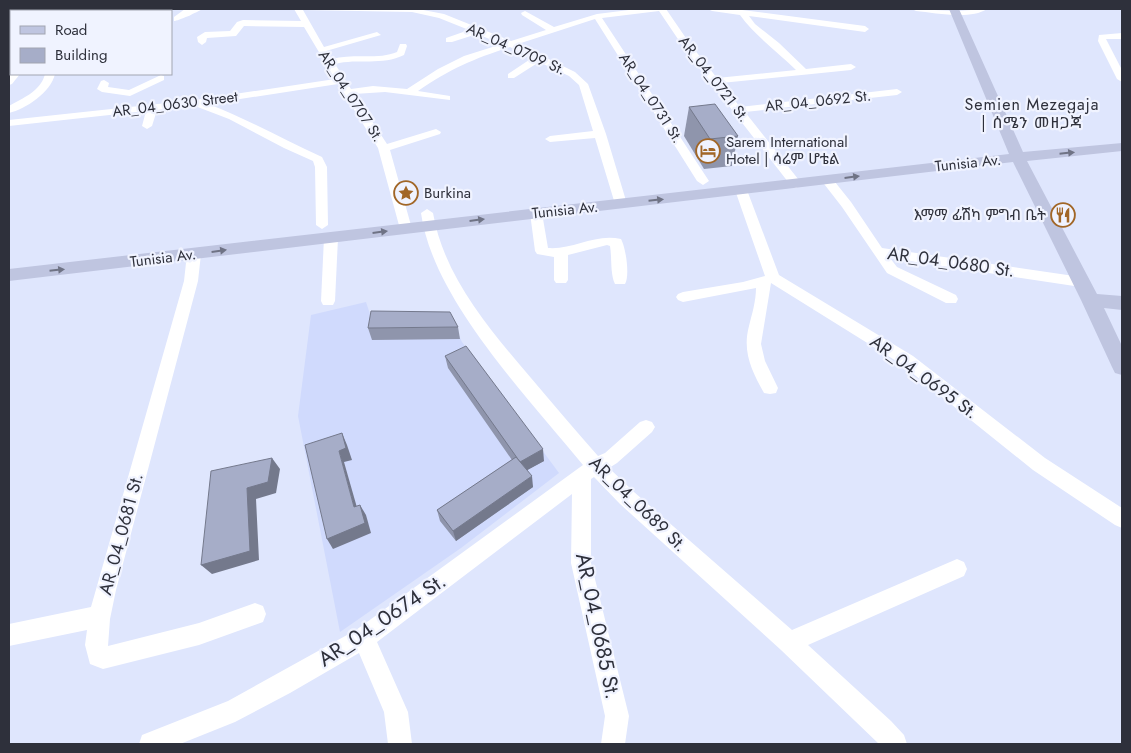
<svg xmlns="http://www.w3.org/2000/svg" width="1131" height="753" font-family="Jost,'Noto Sans Ethiopic',sans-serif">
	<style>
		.built { fill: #d0dafd }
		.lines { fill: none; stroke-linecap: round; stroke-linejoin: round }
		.minor { fill: #fff; fill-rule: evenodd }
		.major { fill: #bfc5e0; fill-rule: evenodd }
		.wall { fill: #8f95ac }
		.shaded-wall { fill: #74798c }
		.building { fill: #a6adc8; stroke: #74798c }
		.oneway { fill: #6f7385 }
		.labels { text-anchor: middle; stroke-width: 4.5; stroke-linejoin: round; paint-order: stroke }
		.far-street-label { font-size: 15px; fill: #2e303b; stroke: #f0f3ff }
		.far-poi-label { font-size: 15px; fill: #2e303b; stroke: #f0f3ff; text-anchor: start }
		.far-neighbourhood-label { font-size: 16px; letter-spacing: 1px; fill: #2e303b; stroke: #f0f3ff }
		.street-label { font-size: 18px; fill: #2e303b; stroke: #f0f3ff }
		.near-street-label { font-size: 21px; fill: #2e303b; stroke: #f0f3ff }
	</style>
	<rect width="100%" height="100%" fill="#dfe6fd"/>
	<polygon class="built" points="366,302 371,317 451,319 462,342 559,473 461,548 340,632 298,416 311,315"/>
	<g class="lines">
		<g class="minor">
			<polygon points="14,9 32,9 29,11 13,11"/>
			<polygon points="96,9 105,9 106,10 98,11"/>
			<path d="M185,9H202C198,12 178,21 174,21V17Z"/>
			<path d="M294,9H418L444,14L511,41L546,30L522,15L521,13L525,11L554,27L597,14L637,9H666L690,44L717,78L796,70C778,52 755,36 740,15L712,11L708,9L742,10L865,26L869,29L865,32L749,16L755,24L779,43L806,69L851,64L856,67L851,70L721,83L740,107L897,89L902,92L897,95L745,112L802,184L796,188L792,187L684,48L659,11L602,18L709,181L703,185L697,181L595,19L518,44L575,72L588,84L606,134L627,204L625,207H617L615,204L595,138L550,142L545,139L550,136L593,131L579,85L569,76L539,62L514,78H508V74L532,58L510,47C473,59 450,69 418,91L450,96V100L385,92L354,94L387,144L436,129L441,132L440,134L390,150L412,229L406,233L400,229L378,148L338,84L208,104C248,119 284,140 322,157L327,167L328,225L322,229L316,225L315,167L313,161L284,148L229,119L195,106L157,110L152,126L147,129L142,126L146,111L9,126V120L195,100L335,79L304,27L244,26L236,36L207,38L206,42L202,45L198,42L197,37L205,32L230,31L237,22L243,20L301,21ZM303,10L412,12L439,18L469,30L446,38V42H452L477,34L502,44L464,56L438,69L407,89L373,86L351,89L335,64C358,58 382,66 404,55L407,46L406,44H400L397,52C379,60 354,53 332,59L326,51L381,35L377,32L324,47Z"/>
			<path d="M912,9L956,11L987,9C971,20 935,13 916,11Z"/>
			<polygon points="9,18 11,19 11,24 9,24"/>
			<polygon points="1122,33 1122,39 1106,39 1122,70 1122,82 1117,79 1098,41 1099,35"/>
			<polygon points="11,72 20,74 12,84 9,85 9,76"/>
			<path d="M45,74H55C51,92 26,109 9,113V106C23,98 41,91 45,74Z"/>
			<polygon points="161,75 164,76 164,80 130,96 102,92 97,89 101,81 104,80 109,83 108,87 129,90"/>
			<polygon points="827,176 831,177 851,202 882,248 1081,277 1086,279 1088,282 1086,285 1081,287 890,258 897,267 956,295 958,299 956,303 946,303 887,273 842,207 821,180"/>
			<path d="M741,186L747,190L779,275L913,356L1045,458L1122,508V528L1115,525L1033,470L901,364L771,283L761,344L765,361L778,388L776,393L770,394L764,393C752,371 742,352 749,326C752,314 756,301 756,288L683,302L678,300L676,297L678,294L683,292L743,282L765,276L735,190Z"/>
			<path d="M427,209L433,213C444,277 490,330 531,378C553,404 575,430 598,456L605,453L640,422L646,420L652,422L655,427L652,432L617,463L609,468L634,492L792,630L957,559L964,562L967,569L964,576L808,645L891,721L904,735L907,744H879L781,650L620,504L594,477L591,479V563L629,716L625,744H601L605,716L571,563L572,494L377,642L408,712L412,744H388L384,712L359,653L290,693L235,722L180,744H139L142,735L228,701L356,630L583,465C528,397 433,300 421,213Z"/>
			<path d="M536,209L542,213L548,248C573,250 595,233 621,239C626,248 630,276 625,284H615C610,274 612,257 610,246L607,245L568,255V280L566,283H556L554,280V257L537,254L535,251L530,213Z"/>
			<polygon points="331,234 338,238 335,301 333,305 323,305 321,301 324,238"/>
			<polygon points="194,250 199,251 201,254 198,281 116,590 110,619 108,646 199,623 255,603 263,606 266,614 263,622 199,645 103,669 90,664 85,645 87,630 9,646 9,624 91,607 184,281 187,254 189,251"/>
		</g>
		<polygon class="major" points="949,9 959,9 1023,152 1122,143 1122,151 1027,161 1097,294 1122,296 1122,310 1104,308 1122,346 1122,375 1115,373 1112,367 1081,300 1013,162 9,281 9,269 1009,154"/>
	</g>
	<g class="wall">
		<polygon points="689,107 738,136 732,166 704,169 684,136"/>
		<polygon points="458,327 460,339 372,340 368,328"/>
		<polygon points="445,356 544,461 527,470 533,487 456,541 440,521 437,510 512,460 448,368"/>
	</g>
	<g class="shaded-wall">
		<polygon points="342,433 347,445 352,460 344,462 360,518 354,507 339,451"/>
		<polygon points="543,449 544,461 522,473 520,462"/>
		<polygon points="272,458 280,469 276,493 256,499 259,560 212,574 201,565 247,488"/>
		<polygon points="532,476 533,487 456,541 453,531"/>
		<polygon points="360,505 366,515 371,533 333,549 327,539"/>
	</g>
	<g class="building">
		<polygon points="715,104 738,136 710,139 689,107"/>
		<polygon points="371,311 450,312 458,327 368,328"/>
		<polygon points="466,346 543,449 520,462 445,356"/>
		<polygon points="342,433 346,448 339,451 354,507 360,505 365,523 327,539 305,445"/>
		<polygon points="516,457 532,476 453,531 437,510"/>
		<polygon points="272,458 268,482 247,488 250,551 201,565 211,471"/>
	</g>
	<defs><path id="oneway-solid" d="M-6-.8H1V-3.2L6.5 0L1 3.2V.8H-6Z" transform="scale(1.25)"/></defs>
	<g class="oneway">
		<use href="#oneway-solid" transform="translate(1067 153) rotate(-6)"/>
		<use href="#oneway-solid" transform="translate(852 177) rotate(-7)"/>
		<use href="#oneway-solid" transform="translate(656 200) rotate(-6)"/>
		<use href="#oneway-solid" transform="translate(477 220) rotate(-7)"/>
		<use href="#oneway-solid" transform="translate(380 232) rotate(-7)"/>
		<use href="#oneway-solid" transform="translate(219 251) rotate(-8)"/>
		<use href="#oneway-solid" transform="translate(57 270) rotate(-6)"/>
	</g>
	<defs>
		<g id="hotel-ring" transform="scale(1.25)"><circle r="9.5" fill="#f0f3ff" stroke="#a16627" stroke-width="1.5"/><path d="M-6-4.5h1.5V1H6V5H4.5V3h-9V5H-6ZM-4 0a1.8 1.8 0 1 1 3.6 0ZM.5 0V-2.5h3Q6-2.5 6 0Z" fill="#a16627"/></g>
		<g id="sight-ring" transform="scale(1.25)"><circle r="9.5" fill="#f0f3ff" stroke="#a16627" stroke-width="1.5"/><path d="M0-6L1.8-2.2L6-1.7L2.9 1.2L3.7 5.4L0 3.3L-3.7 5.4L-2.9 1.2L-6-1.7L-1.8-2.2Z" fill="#a16627"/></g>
		<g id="restaurant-ring" transform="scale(1.25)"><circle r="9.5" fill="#f0f3ff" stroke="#a16627" stroke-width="1.5"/><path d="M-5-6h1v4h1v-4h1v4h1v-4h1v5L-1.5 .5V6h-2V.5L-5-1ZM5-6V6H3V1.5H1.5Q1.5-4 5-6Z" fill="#a16627"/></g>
	</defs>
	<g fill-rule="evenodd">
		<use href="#hotel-ring" x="708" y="151"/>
		<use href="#sight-ring" x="406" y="193"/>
		<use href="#restaurant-ring" x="1063" y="215"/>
	</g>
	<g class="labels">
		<g class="far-street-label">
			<text transform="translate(516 49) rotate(24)" y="5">AR_04_0709 St.</text>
			<text transform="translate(714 79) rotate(52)" y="5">AR_04_0721 St.</text>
			<text transform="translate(351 96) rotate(57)" y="5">AR_04_0707 St.</text>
			<text transform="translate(651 98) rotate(57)" y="5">AR_04_0731 St.</text>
			<text transform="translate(818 101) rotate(-6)" y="5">AR_04_0692 St.</text>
			<text transform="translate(175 104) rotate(-7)" y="5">AR_04_0630 Street</text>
			<text transform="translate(968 163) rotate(-6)" y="5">Tunisia Av.</text>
			<text transform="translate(565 210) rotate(-6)" y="5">Tunisia Av.</text>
			<text transform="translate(163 258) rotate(-7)" y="5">Tunisia Av.</text>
		</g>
		<g class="far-poi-label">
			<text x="726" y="147">Sarem International<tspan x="726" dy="17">Hotel | ሳሬም ሆቴል</tspan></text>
			<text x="424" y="198">Burkina</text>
			<text x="1046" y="220" text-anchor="end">እማማ ፊሽካ ምግብ ቤት</text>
		</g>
		<g class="far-neighbourhood-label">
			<text x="1032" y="110">Semien Mezegaja<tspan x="1032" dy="18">| ሰሜን መዘጋጃ</tspan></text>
		</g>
		<g class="street-label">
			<text transform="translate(951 262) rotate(8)" y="6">AR_04_0680 St.</text>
			<text transform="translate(924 377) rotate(36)" y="6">AR_04_0695 St.</text>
			<text transform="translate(638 504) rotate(44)" y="6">AR_04_0689 St.</text>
			<text transform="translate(121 534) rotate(-75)" y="6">AR_04_0681 St.</text>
		</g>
		<g class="near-street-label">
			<text transform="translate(382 620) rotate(-34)" y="7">AR_04_0674 St.</text>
			<text transform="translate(598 626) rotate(78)" y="7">AR_04_0685 St.</text>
		</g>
	</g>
	<rect width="1131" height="753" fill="none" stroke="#2e303b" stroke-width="20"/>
	<rect x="10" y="10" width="162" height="65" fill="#f0f3ff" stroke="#a2a5b1"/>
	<rect x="20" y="26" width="25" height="8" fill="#bfc5e0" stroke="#a2a5b1"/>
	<text x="55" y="35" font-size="15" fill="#2e303b">Road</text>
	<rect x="20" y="48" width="25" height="15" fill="#a6adc8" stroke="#a2a5b1"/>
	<text x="55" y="60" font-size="15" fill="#2e303b">Building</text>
</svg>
